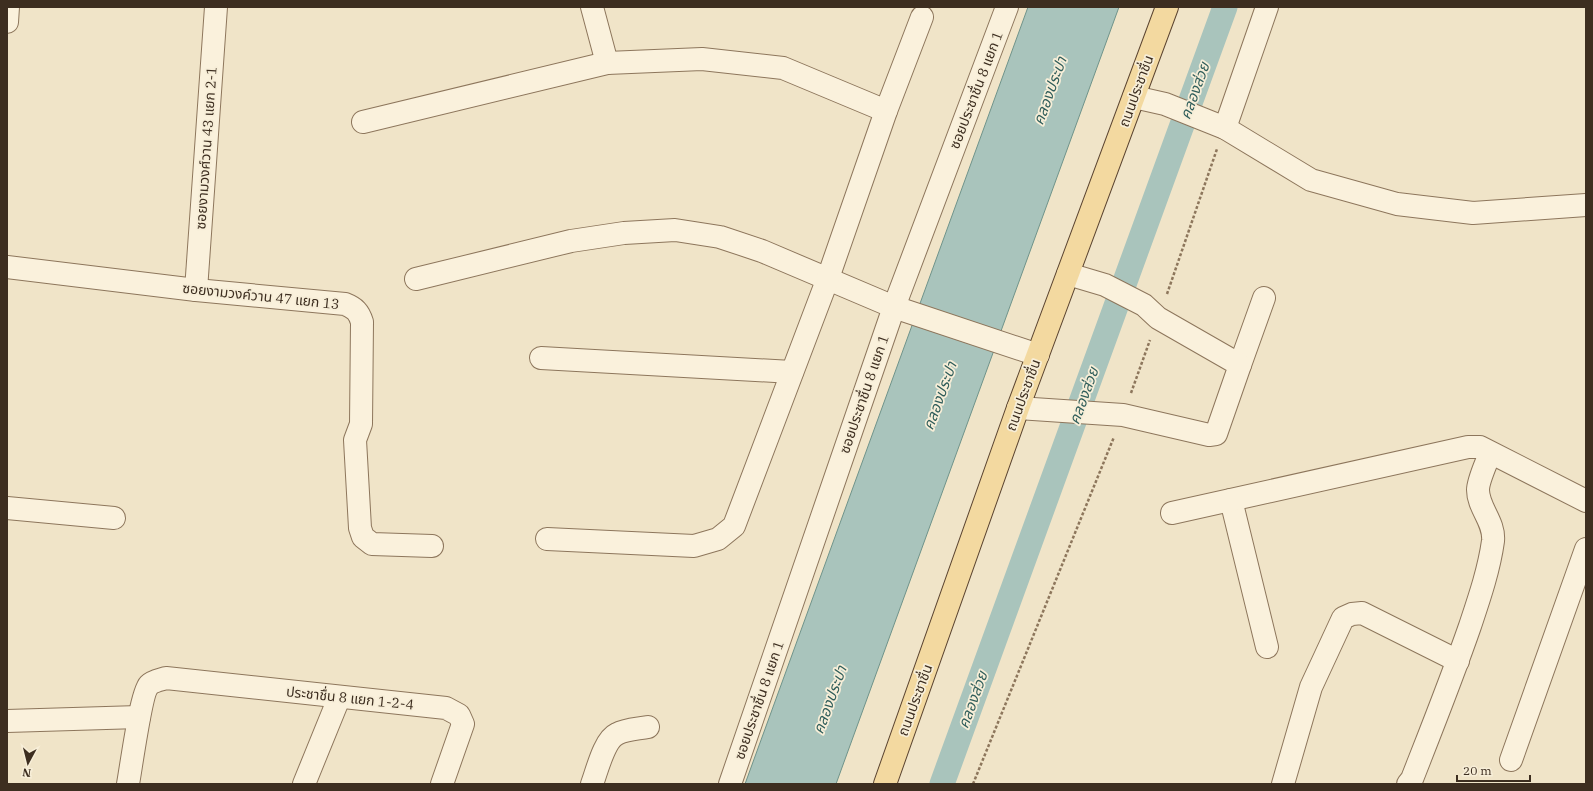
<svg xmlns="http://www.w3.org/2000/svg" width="1593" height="791" font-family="'IBM Plex Serif','Noto Sans Thai',serif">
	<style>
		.water { fill: #a9c4bc; stroke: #6f938a }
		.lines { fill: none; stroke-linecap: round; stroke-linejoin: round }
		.canal { stroke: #a9c4bc; stroke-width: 25 }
		.minor-casing { stroke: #8d765c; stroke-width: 24 }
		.major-casing { stroke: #5b4430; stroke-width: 24 }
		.path { stroke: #8d765c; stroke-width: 2.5; stroke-dasharray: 3 2; stroke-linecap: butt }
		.minor { stroke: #faf1dc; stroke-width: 22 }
		.major { stroke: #f3d9a0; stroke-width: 22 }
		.labels { text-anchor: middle; stroke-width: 3.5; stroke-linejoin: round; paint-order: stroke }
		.street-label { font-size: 14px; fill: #3d2e20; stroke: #f7eed8 }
		.water-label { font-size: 15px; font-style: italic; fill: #2f5d5a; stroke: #f7eed8 }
	</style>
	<rect width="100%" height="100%" fill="#f0e4c8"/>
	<polygon class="water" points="1028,7 1119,7 836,784 745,784"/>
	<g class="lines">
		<polyline class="canal" points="942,784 1225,7"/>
		<g class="minor-casing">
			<g id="minor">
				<polyline points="592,7 607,63"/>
				<polyline points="7,22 8,7"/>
				<polyline points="1134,97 1165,104 1225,128 1311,180 1397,204 1473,213 1586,205"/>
				<polyline points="363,122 607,63 702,59 783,68 886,111"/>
				<polyline points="1225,128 1267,7"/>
				<path d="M7,267L196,290L345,304C355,308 359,312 362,322L361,424L355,440L360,528L363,537L372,544L432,546"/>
				<polyline points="416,279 571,241 624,233 675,230 720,237 762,251 894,307 1038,355"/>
				<polyline points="196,290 216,7"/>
				<polyline points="541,358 792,372"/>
				<polyline points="1240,365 1264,298"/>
				<polyline points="1018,408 1123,415 1209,435 1216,434 1240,365 1158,318 1144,305 1105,285 1068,274"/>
				<polyline points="1231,500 1267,647"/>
				<polyline points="7,508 114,518"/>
				<polyline points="1172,513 1468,447 1480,447 1586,501"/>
				<polyline points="547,539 694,546 718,539 734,526 828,278 886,111 922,17"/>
				<polyline points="7,721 139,717"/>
				<polyline points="1511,760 1586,549"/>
				<path d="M128,784C131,768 141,693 149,685C153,681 160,680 166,678L446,708L459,715L463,724L442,784"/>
				<polyline points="304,784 339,698"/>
				<path d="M592,784C597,771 604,740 617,734C626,729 638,729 648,727"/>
				<polyline points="730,784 894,307 1007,7"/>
				<polyline points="1283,784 1311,687 1343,618 1352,614 1362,613 1458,661"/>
				<path d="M1408,784L1412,779C1432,728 1452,678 1470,626C1479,599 1489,570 1493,541C1495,522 1478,508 1478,490C1478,480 1487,462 1490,453"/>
			</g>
		</g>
		<g class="major-casing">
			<polyline id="major" points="885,784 1018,408 1167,7"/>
		</g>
		<g class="path">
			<polyline points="1167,294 1217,149"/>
			<polyline points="1131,393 1150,340"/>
			<polyline points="973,784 1114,437"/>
		</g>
		<use href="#minor" class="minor"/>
		<use href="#major" class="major"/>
	</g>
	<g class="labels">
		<g class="street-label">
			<text transform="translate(976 90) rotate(-69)" y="5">ซอยประชาชื่น 8 แยก 1</text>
			<text transform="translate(1136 91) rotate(-70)" y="5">ถนนประชาชื่น</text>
			<text transform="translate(206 148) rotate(-86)" y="5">ซอยงามวงศ์วาน 43 แยก 2-1</text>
			<text transform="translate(261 296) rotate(6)" y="5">ซอยงามวงค์วาน 47 แยก 13</text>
			<text transform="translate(864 394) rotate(-71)" y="5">ซอยประชาชื่น 8 แยก 1</text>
			<text transform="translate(1023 395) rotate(-70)" y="5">ถนนประชาชื่น</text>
			<text transform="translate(350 698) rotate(6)" y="5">ประชาชื่น 8 แยก 1-2-4</text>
			<text transform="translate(759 700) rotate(-71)" y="5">ซอยประชาชื่น 8 แยก 1</text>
			<text transform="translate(915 700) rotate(-70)" y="5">ถนนประชาชื่น</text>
		</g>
		<g class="water-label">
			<text transform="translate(1050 91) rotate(-70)" y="5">คลองประปา</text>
			<text transform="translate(1195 91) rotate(-70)" y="5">คลองส่วย</text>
			<text transform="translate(940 396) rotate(-70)" y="5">คลองประปา</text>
			<text transform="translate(1084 396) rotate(-70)" y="5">คลองส่วย</text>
			<text transform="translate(830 700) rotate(-70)" y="5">คลองประปา</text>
			<text transform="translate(973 700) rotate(-70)" y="5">คลองส่วย</text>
		</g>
	</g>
	<rect width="1593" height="791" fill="none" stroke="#3d2e20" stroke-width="16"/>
	<g transform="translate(28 763) rotate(187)" stroke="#f7eed8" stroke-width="3" paint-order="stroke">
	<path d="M0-3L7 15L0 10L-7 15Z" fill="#3d2e20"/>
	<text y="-6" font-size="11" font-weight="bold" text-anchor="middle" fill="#3d2e20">N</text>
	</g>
	<path d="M1457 775v6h73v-6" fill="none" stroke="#3d2e20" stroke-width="2"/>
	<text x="1463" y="775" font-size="12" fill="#3d2e20" stroke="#f7eed8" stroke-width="3" paint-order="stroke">20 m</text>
</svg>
